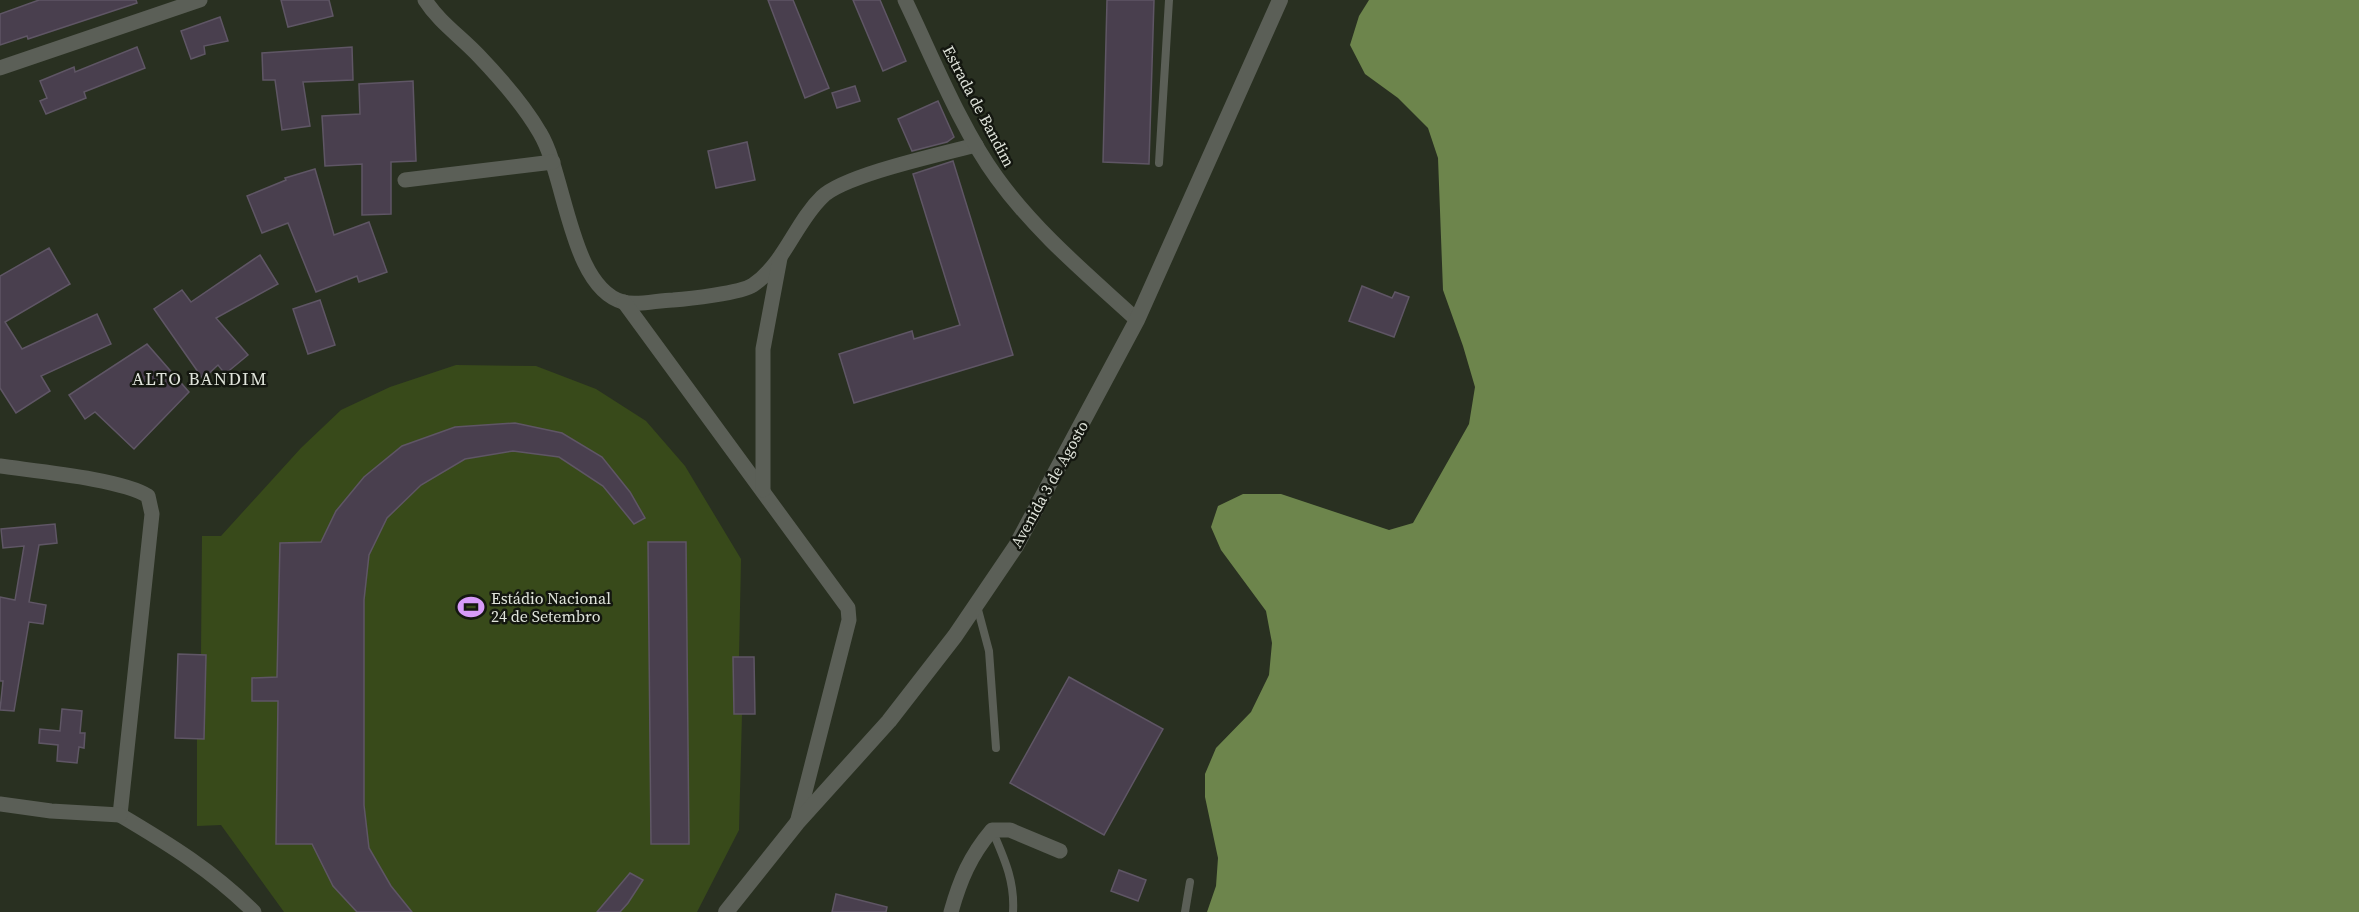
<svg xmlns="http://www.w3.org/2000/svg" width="2359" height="912" font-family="'Source Serif 4',serif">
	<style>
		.green { fill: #384a1a }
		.water { fill: #6d854c }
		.building { fill: #493f4e; stroke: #5f5665; stroke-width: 1.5 }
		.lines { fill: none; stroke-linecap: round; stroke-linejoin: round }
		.service { stroke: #5b5f57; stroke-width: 8 }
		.minor { stroke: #5b5f57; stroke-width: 15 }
		.tertiary { stroke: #5b5f57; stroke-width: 16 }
		.labels { text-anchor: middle; stroke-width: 5; stroke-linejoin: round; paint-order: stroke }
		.street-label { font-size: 16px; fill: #e0e4db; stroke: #141710 }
		.poi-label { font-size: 16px; fill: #e0e4db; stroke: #141710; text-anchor: start }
		.neighbourhood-label { font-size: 18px; letter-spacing: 1.5px; fill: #e0e4db; stroke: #141710 }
	</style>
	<rect width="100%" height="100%" fill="#293021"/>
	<polygon class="green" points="456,365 536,366 596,389 646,421 685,466 741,559 739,657 733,658 734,714 742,714 739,830 697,912 284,912 221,825 197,826 197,739 204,738 206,655 201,655 202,536 221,536 301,448 341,410 390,387"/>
	<polygon class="water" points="1369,0 2359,0 2359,912 1207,912 1216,886 1218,858 1205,797 1205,774 1216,748 1251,712 1269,675 1272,643 1266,611 1221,550 1211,527 1218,506 1243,494 1281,494 1389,530 1413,523 1469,424 1475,387 1463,346 1443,290 1438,158 1428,128 1398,98 1365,74 1350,45 1359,16"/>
	<g class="building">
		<polygon points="39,0 136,0 137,3 28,39 27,36 0,45 0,14"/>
		<polygon points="281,0 329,0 333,16 288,27"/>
		<polygon points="768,0 793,0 829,88 805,98"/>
		<polygon points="853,0 880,0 906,61 883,71"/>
		<polygon points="1107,0 1154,0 1149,164 1103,162"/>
		<polygon points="220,17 228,41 204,46 205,54 191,59 181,31"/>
		<polygon points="137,47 145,68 84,92 86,98 46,114 40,101 47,98 40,81 74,67 75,72"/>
		<polygon points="352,47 353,80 303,82 310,126 282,130 275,80 263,80 262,53"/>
		<polygon points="413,81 416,161 391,162 391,214 362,215 362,164 325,166 322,116 360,114 359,84"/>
		<polygon points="855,86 860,101 837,108 832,93"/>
		<polygon points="938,101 954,137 947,142 912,151 898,119"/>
		<polygon points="747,142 755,180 716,188 708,151"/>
		<polygon points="953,161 1013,355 854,403 839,354 912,331 914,339 960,325 913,174"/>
		<polygon points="315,169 334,235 369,222 387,272 359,282 357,276 316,292 288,223 262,233 247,196 286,180 285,178"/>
		<polygon points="49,248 70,284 5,322 22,349 97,314 111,344 41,376 50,391 16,413 0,388 0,276"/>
		<polygon points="260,255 278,284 216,318 248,355 225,374 218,365 203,379 154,309 182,290 191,302"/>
		<polygon points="1362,286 1392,298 1395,292 1409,297 1394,337 1349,321"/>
		<polygon points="320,300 335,345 308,354 293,309"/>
		<polygon points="147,344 189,392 134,449 95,412 85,419 69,395"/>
		<polygon points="515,423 562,433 602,457 630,492 645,518 634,524 603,486 559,457 513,451 465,459 421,485 387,518 369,555 364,600 364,805 369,848 391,886 412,912 357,912 333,886 312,844 276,844 278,701 252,701 252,678 277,677 280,543 321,542 336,511 364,477 402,446 455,427"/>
		<polygon points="55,524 57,543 39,545 29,602 46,605 43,624 29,622 14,711 0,710 3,681 0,681 0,597 15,600 24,546 3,548 1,529"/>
		<polygon points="648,542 686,542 689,844 651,844"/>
		<polygon points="178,654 206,655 204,739 175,738"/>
		<polygon points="733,657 754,657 755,714 734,714"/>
		<polygon points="1069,677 1163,729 1104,835 1010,783"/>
		<polygon points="62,709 82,711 80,733 85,733 84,748 79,747 77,763 57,761 58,745 39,743 40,729 60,731"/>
		<polygon points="1119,870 1146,880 1138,901 1111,891"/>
		<polygon points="630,873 643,880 628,903 620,912 597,912"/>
		<polygon points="836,894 887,907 886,912 832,912"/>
	</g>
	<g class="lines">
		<g class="service">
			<polyline points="1159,163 1169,0"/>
			<polyline points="977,606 989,651 996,748"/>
			<path d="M992,830C1004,858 1015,881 1013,912"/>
			<polyline points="1185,912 1190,882"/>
		</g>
		<g class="minor">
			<path d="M425,0C439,22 460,36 478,55C500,78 524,105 540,133C566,176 570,287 623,302C637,306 658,300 673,300C688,299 741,293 753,285C785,263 795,223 822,197C844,175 942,154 976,145"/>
			<path d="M905,0C932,56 961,129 997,178C1036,232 1088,275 1137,320"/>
			<polyline points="0,68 200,0"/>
			<polyline points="405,180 553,162"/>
			<polyline points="624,302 848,608 849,620 797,823"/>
			<path d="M0,466C34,471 122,479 148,496L152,514L120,815C169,844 213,871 254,912"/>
			<polyline points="763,490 763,349 780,258"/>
			<polyline points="0,804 51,811 120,815"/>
			<path d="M951,912C960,880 970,856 992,830H1010L1060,851"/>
		</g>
		<polyline class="tertiary" points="726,912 797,823 889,721 955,636 1016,546 1137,320 1280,0"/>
	</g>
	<defs>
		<g id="stadium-bare" transform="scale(2.07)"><path d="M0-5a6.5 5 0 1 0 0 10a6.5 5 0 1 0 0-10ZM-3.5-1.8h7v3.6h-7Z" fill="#d79bf9" stroke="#141710" stroke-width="2.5" paint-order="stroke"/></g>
	</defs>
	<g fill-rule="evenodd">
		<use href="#stadium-bare" x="471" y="607"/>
	</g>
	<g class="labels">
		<g class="street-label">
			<text transform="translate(979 106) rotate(62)" y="6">Estrada de Bandim</text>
			<text transform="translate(1049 484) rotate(-61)" y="6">Avenida 3 de Agosto</text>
		</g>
		<g class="poi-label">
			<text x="491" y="604">Estádio Nacional<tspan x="491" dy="18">24 de Setembro</tspan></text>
		</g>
		<g class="neighbourhood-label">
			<text x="200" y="385">ALTO BANDIM</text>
		</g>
	</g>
</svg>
